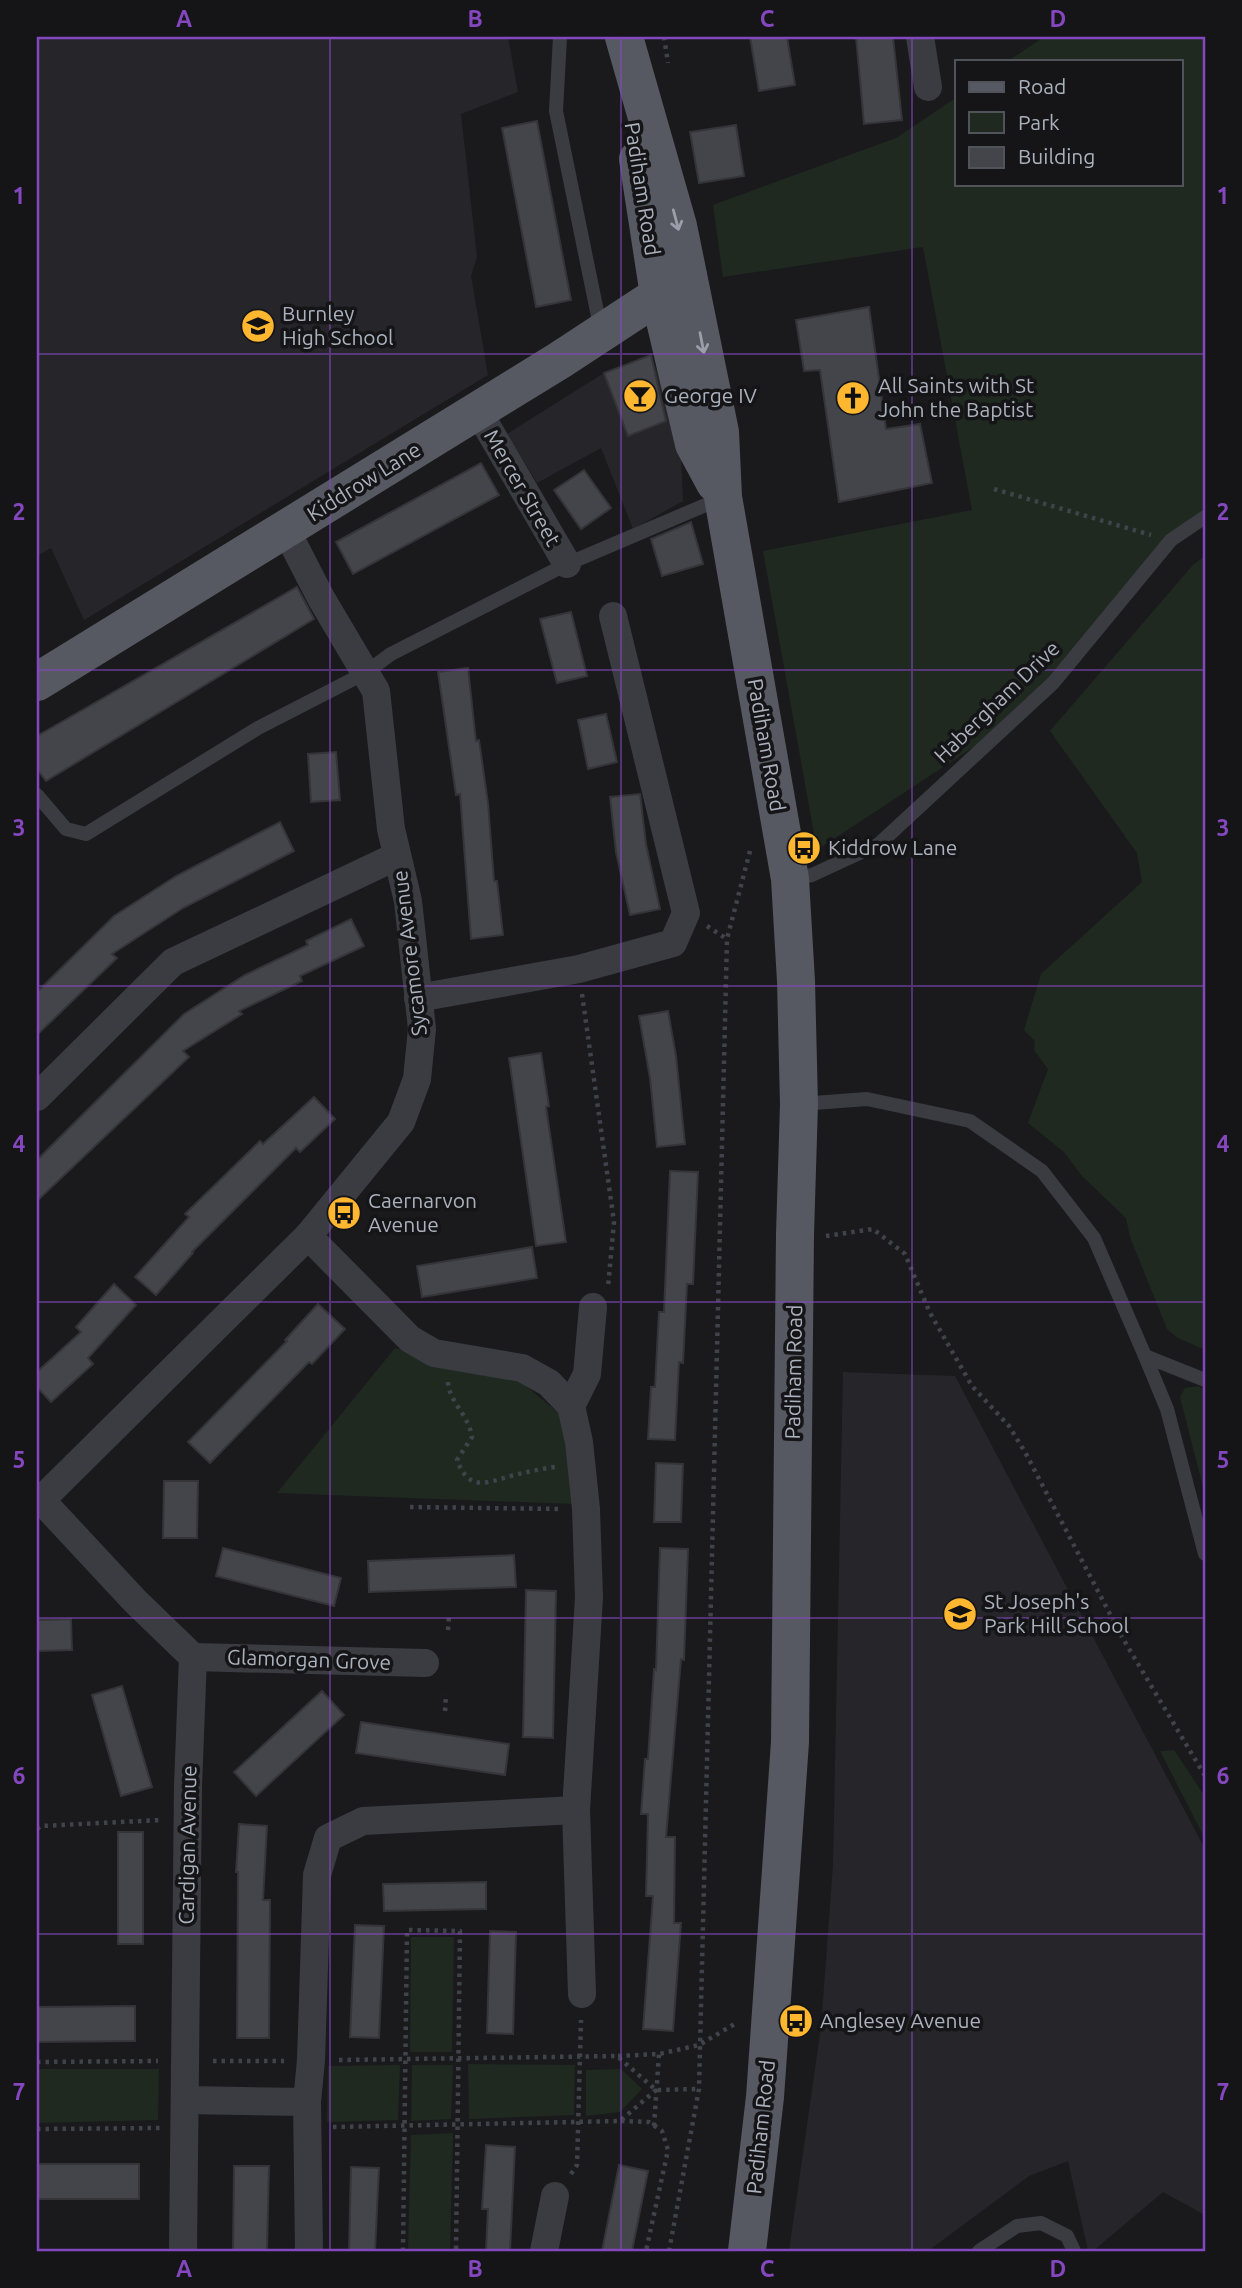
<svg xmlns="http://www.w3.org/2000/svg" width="1242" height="2288" font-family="Ubuntu,sans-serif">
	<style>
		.built { fill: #26262a }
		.green { fill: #1f2920 }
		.building { fill: #44454a; stroke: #343439; stroke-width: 2 }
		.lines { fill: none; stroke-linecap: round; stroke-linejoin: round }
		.path { stroke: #404349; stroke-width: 4.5; stroke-dasharray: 3.5 5; stroke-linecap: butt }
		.lane { stroke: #3b3c42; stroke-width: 14 }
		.street { stroke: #3b3c42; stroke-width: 28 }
		.primary { stroke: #565962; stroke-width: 38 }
		.oneway { stroke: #9a9fab }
		.grid { fill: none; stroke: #8547bf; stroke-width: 2; stroke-opacity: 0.55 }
		.labels { text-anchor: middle; stroke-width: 7; stroke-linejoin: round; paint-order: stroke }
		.street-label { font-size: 21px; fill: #abb1bd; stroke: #151518 }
		.poi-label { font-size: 21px; fill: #abb1bd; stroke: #151518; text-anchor: start }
		.neatline { fill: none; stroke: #8547bf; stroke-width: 2.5 }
		.grid-label { font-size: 23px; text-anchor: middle; font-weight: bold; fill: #8547bf }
	</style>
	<rect width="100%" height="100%" fill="#1a1a1d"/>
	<g class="built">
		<polygon points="37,37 508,37 518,92 461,114 477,257 471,276 488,375 84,620 51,548 37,556"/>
		<polygon points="651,355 680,433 683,501 633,529 601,448 537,483 507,434 604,373"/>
		<polygon points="843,1372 955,1376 1205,1849 1205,2215 1163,2192 1093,2251 1088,2251 1068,2161 1029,2176 928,2251 789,2251 821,2027 833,1865"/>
	</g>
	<g class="green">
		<polygon points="1044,37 1205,37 1205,516 1171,540 1007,725 817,850 763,551 972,510 923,247 723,277 713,205 896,138 957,97 957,184 1181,184 1181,61 1008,61"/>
		<polygon points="1205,556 1205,1350 1178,1338 1167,1329 1130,1237 1126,1218 1082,1176 1064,1152 1028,1123 1048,1069 1034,1050 1035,1041 1024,1030 1041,974 1142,882 1137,853 1050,731 1193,565"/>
		<polygon points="395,1348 515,1377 561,1415 574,1504 277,1493"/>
		<polygon points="1197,1386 1205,1389 1205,1495 1180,1397 1185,1388"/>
		<polygon points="1174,1750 1205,1797 1205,1839 1160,1751"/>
		<polygon points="411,1937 454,1937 452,2052 410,2052"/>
		<polygon points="468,2064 575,2065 574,2115 469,2119"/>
		<polygon points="400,2065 398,2120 327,2122 328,2066"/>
		<polygon points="412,2065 453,2065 451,2119 411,2121"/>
		<polygon points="37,2069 159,2069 158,2120 37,2123"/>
		<polygon points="621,2069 642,2089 620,2112 586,2116 586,2070"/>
		<polygon points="453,2133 450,2251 408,2251 411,2135"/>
	</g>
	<g class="building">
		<polygon points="750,37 787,37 795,85 759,91"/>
		<polygon points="856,37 893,37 902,120 864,124"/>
		<polygon points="537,121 571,300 536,307 502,128"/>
		<polygon points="736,125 744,176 699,183 690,132"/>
		<polygon points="869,307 886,429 920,424 932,483 839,502 820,370 804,371 796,320"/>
		<polygon points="651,355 666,421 628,436 604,373"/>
		<polygon points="481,463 499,495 353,574 336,542"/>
		<polygon points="584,470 611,508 581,529 554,490"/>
		<polygon points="691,522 703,564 662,576 651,539"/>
		<polygon points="297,587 314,619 46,781 37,769 37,736"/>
		<polygon points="571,612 587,676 557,683 540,619"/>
		<polygon points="468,668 476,741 479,740 488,803 494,881 497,881 503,935 471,939 460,794 456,795 438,672"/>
		<polygon points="606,714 617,762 588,769 578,720"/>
		<polygon points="336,752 340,800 311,802 308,754"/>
		<polygon points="640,794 646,844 660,909 630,915 616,852 610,797"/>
		<polygon points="280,822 294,851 183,908 112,954 117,958 37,1035 37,992 114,916 176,876"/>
		<polygon points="351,919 364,946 300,976 302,981 239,1011 242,1014 183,1051 189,1057 37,1201 37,1160 184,1014 245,975 308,945 306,941"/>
		<polygon points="668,1011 676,1056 685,1144 657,1147 650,1078 639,1016"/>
		<polygon points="541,1053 549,1106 546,1107 566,1242 536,1246 509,1058"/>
		<polygon points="314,1097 335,1119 300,1152 296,1148 192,1252 193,1253 156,1295 135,1277 189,1217 185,1214 260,1141 263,1144"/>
		<polygon points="670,1171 698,1172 693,1284 687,1284 683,1363 679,1362 675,1440 648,1439 651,1387 655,1387 659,1312 664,1312"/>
		<polygon points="532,1247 537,1278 422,1297 417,1266"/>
		<polygon points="114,1284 136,1305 88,1358 93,1364 51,1402 37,1387 37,1372 81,1332 76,1327"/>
		<polygon points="318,1304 345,1329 312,1364 309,1362 210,1463 188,1442 287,1341 285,1340"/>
		<polygon points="656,1463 683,1464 681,1522 654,1522"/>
		<polygon points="164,1481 198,1481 197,1538 163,1538"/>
		<polygon points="223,1548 341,1578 334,1606 216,1576"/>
		<polygon points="660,1548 688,1549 684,1660 681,1659 666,1837 675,1837 674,1923 681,1923 673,2031 643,2029 653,1896 646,1896 648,1814 641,1814 645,1759 648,1759 654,1669 656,1670"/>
		<polygon points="514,1555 516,1587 369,1592 368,1561"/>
		<polygon points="526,1590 556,1591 553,1738 523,1737"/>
		<polygon points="71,1619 72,1650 37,1651 37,1620"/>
		<polygon points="122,1686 152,1787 121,1796 92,1695"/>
		<polygon points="322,1691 344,1715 256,1796 234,1772"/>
		<polygon points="361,1722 509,1744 505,1775 356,1753"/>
		<polygon points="239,1824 267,1826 263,1900 270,1900 269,2038 237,2038 238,1872 236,1872"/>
		<rect x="118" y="1832" width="25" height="112"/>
		<polygon points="486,1882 486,1909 384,1911 383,1884"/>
		<polygon points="355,1925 384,1926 379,2038 350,2037"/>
		<polygon points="490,1931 516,1932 513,2034 487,2033"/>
		<polygon points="135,2006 135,2041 37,2042 37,2007"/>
		<polygon points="486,2145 515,2147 510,2251 486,2251 488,2209 482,2209"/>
		<rect x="37" y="2164" width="102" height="35"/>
		<polygon points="619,2165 648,2171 632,2251 602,2251"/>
		<polygon points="234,2166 269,2166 267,2251 233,2251"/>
		<polygon points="351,2167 379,2168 375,2251 349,2251"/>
	</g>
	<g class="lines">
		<g class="path">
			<polyline points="664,37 668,63"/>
			<polyline points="994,489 1151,535"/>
			<polyline points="707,926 727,939"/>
			<polyline points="582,994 614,1222 608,1287"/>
			<polyline points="826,1236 873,1229 905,1254 930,1313 972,1386 1009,1426 1025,1452 1122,1637 1205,1776"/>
			<path d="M448,1382C449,1402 469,1415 472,1437L457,1460C469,1492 485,1483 511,1476C526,1472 540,1469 555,1467"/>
			<polyline points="410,1507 561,1509"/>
			<polyline points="448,1630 449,1616"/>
			<polyline points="445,1711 446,1694"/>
			<polyline points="37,1829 41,1826 161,1820"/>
			<polyline points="618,2056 659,2054 699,2045 738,2022"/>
			<polyline points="339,2060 617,2056 656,2090 699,2089"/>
			<polyline points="213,2061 284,2061"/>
			<polyline points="37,2062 158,2061"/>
			<polyline points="621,2121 649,2122 662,2131 668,2150 646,2251"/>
			<polyline points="654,2126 659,2054"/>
			<polyline points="333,2127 620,2121 656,2090"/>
			<polyline points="37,2129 160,2128"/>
			<polyline points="571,2174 577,2165 581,2020"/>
			<polyline points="403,2251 407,1930 460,1931 456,2251"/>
			<polyline points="669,2251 699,2089 727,939 750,851"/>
		</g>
		<g class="lane">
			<polyline points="560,37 556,111 601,331"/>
			<polyline points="37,795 66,829 86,834 258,728 365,673 391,654 567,564 722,498"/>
			<polyline points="791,879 812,875 879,844 1053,683 1171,540 1205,517"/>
			<polyline points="800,1104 867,1099 970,1121 1042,1171 1094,1238 1145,1356 1167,1409 1205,1554"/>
			<polyline points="1145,1356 1205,1380"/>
			<polyline points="979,2251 1017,2226 1041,2223 1067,2236 1074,2251"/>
		</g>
		<g class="street">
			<polyline points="920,37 928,87"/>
			<polyline points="478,411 567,564"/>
			<polyline points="418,998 579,969 673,943 686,913 613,616"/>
			<polyline points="37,1097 173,962 397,856"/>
			<polyline points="308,1236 410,1339 434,1353 522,1368 549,1383 571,1406 579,1442 586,1509 589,1597 576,1810 582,1994"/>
			<polyline points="571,1406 587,1374 593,1307"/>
			<polyline points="41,1500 135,1601 193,1657 188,1786 183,2251"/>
			<polyline points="37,1504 308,1236 401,1122 417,1079 422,1029 408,901 391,829 376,691 321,598 286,530"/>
			<polyline points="193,1657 425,1663"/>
			<polyline points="185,2100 307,2102"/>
			<polyline points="309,2251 307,2102 311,2060 317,1875 328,1838 363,1821 576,1810"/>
			<polyline points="544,2251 555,2196"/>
		</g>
		<g class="primary">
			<polyline points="624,37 678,226 720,432 723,497 790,879 796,981 799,1104 795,1234 790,1742 765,2097 747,2251"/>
			<polyline points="638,159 659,295 694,444 715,483"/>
			<polyline points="37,682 560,360 688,276"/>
		</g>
	</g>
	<defs><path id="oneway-shaft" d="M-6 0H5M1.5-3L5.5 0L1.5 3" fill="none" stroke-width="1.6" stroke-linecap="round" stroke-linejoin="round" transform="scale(1.75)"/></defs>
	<g class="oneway">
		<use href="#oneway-shaft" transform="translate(676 220) rotate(75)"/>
		<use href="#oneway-shaft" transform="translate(702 343) rotate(79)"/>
	</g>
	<path class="grid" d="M330,37V2251M621,37V2251M912,37V2251M37,354H1205M37,670H1205M37,986H1205M37,1302H1205M37,1618H1205M37,1934H1205"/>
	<defs>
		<g id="school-disc" transform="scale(1.75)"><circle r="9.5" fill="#ffb730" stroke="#151518"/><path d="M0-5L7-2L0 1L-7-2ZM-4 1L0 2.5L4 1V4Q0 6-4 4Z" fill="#111"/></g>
		<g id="bar-disc" transform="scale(1.75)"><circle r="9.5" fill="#ffb730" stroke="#151518"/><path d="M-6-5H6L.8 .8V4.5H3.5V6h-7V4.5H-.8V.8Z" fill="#111"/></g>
		<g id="church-disc" transform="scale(1.75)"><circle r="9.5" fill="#ffb730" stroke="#151518"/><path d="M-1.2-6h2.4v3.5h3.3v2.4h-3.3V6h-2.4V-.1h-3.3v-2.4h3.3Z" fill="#111"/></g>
		<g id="bus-disc" transform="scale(1.75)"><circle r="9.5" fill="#ffb730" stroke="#151518"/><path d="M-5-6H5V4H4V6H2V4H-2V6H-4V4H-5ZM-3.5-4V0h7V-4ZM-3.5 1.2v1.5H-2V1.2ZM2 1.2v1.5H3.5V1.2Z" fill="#111"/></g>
	</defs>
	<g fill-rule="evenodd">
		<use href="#school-disc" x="258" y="326"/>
		<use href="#bar-disc" x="640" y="396"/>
		<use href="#church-disc" x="853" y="398"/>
		<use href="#bus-disc" x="804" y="848"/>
		<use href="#bus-disc" x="344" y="1213"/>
		<use href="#school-disc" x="960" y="1614"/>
		<use href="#bus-disc" x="796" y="2021"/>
	</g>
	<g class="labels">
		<g class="street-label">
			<text transform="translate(642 189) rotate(81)" y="7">Padiham Road</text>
			<text transform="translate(364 482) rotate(-32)" y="7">Kiddrow Lane</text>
			<text transform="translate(522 488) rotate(60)" y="7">Mercer Street</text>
			<text transform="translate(997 702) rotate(-44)" y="7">Habergham Drive</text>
			<text transform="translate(766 745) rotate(80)" y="7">Padiham Road</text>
			<text transform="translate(410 953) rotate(-97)" y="7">Sycamore Avenue</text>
			<text transform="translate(794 1372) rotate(-89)" y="7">Padiham Road</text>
			<text transform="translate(309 1660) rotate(2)" y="7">Glamorgan Grove</text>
			<text transform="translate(188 1845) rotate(-89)" y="7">Cardigan Avenue</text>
			<text transform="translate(761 2127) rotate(-84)" y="7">Padiham Road</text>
		</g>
		<g class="poi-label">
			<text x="282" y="321">Burnley<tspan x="282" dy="24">High School</tspan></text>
			<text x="878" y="393">All Saints with St<tspan x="878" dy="24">John the Baptist</tspan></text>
			<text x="664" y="403">George IV</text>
			<text x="828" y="855">Kiddrow Lane</text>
			<text x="368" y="1208">Caernarvon<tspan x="368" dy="24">Avenue</tspan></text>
			<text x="984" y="1609">St Joseph's<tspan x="984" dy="24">Park Hill School</tspan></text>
			<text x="820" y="2028">Anglesey Avenue</text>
		</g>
	</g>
	<rect width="1242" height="2288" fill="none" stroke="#151518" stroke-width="77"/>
	<rect x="955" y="60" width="228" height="126" fill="#151518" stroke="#51535a" stroke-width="2"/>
	<rect x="969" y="82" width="35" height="10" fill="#565962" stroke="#51535a" stroke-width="2"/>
	<text x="1018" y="94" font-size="21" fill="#abb1bd">Road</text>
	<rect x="969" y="112" width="35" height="21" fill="#1f2920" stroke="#51535a" stroke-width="2"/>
	<text x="1018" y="130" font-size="21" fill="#abb1bd">Park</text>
	<rect x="969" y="147" width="35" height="21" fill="#44454a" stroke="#51535a" stroke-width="2"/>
	<text x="1018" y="164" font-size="21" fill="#abb1bd">Building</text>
	<rect x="38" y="38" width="1166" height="2212" class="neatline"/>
	<g class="grid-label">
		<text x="184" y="27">A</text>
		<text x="475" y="27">B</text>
		<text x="767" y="27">C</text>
		<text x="1058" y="27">D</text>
		<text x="19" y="204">1</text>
		<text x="1223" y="204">1</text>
		<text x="19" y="520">2</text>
		<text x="1223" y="520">2</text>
		<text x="19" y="836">3</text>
		<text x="1223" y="836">3</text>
		<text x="19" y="1152">4</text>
		<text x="1223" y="1152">4</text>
		<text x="19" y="1468">5</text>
		<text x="1223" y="1468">5</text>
		<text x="19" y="1784">6</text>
		<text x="1223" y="1784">6</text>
		<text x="19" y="2100">7</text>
		<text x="1223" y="2100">7</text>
		<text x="184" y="2277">A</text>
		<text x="475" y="2277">B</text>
		<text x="767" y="2277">C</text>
		<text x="1058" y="2277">D</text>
	</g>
</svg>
